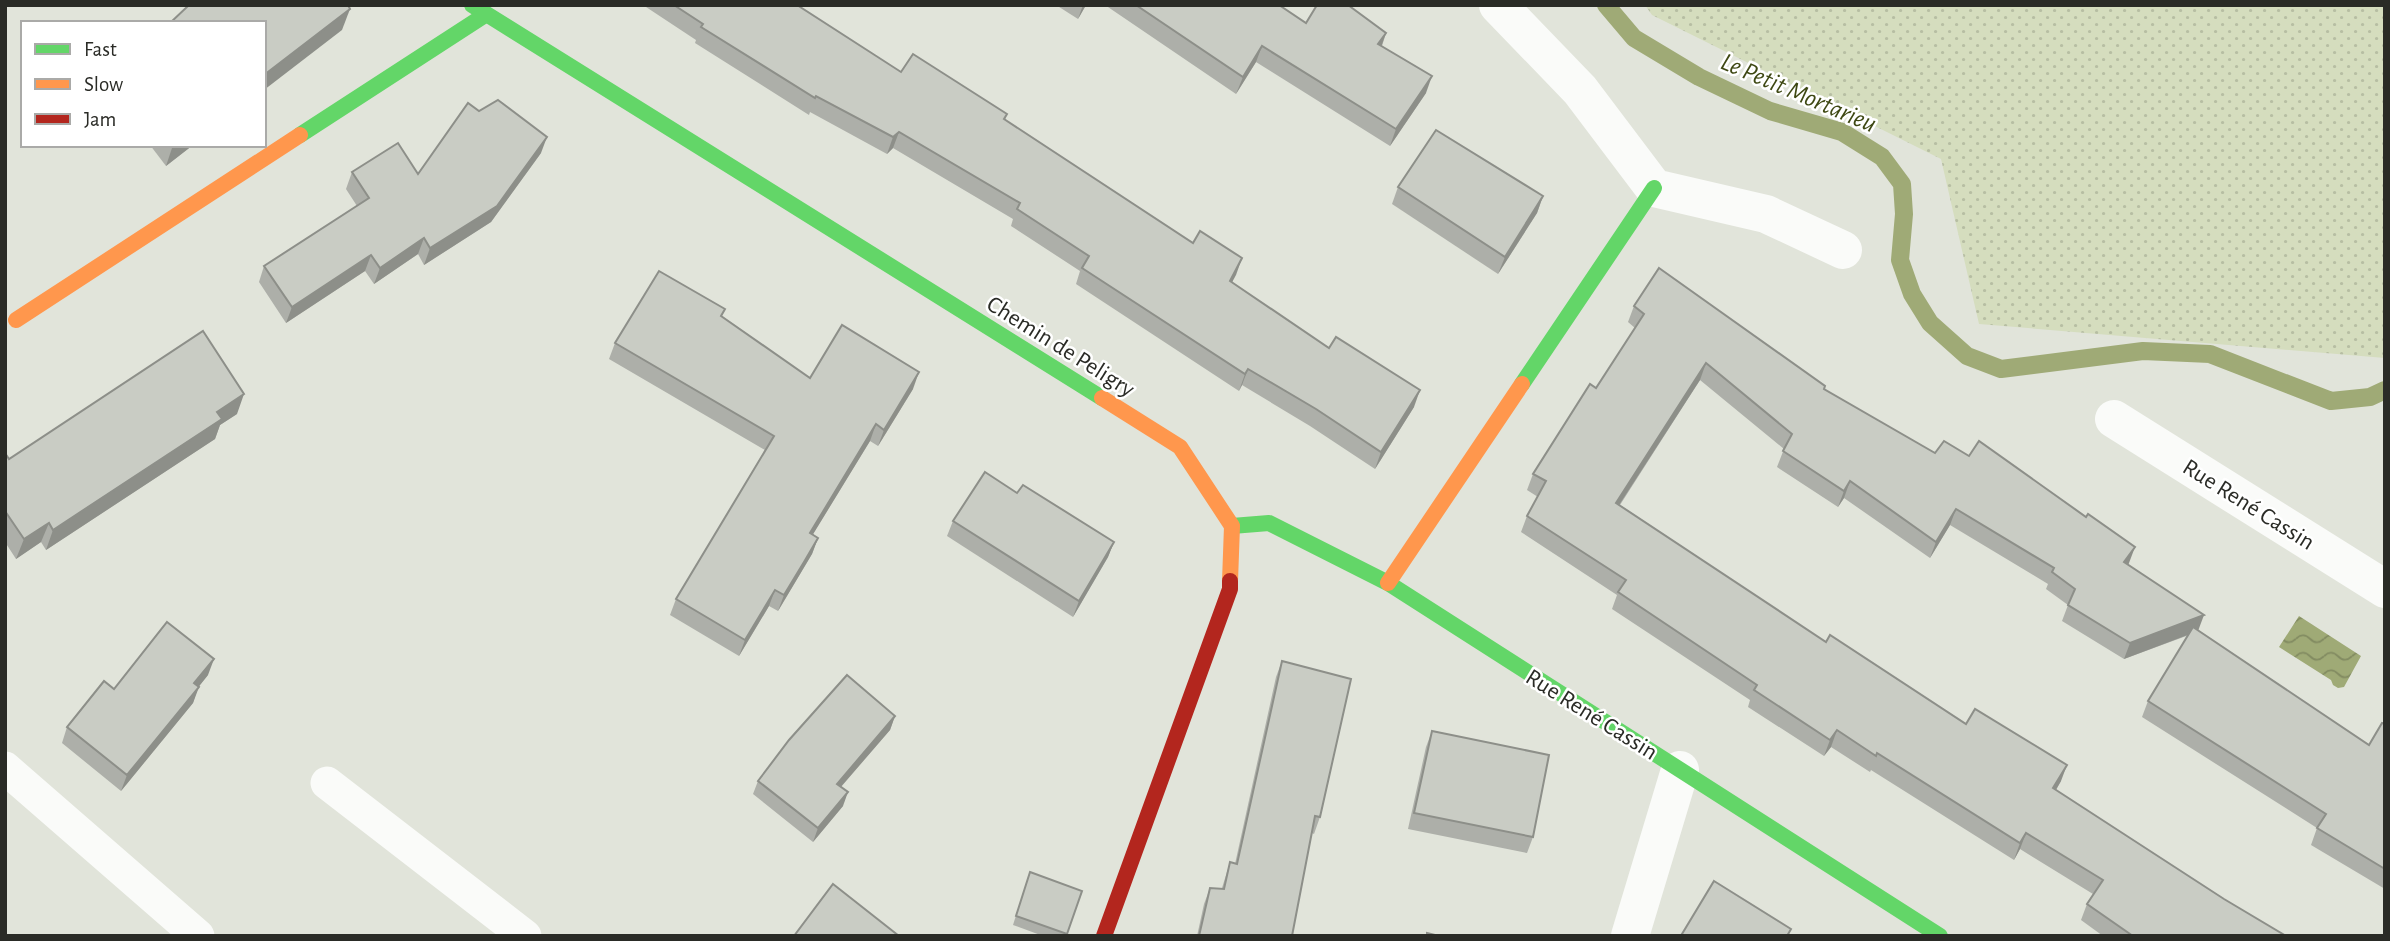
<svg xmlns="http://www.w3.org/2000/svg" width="2390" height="941" font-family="'Alegreya Sans',sans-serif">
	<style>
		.grass { fill: url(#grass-dots) }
		.water { fill: url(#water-waves) }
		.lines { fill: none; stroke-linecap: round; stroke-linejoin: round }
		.stream { stroke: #9faa76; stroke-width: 18 }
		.lane { stroke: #fafbf9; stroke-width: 33 }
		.street { stroke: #fafbf9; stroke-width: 38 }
		.fast { stroke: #63d668; stroke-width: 16 }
		.slow { stroke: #ff974d; stroke-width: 16 }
		.jam { stroke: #b3261e; stroke-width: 16 }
		.wall { fill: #adafa9 }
		.shaded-wall { fill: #8d8f89 }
		.building { fill: #c9ccc4; stroke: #8d8f89; stroke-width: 2 }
		.labels { text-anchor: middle; stroke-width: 5; stroke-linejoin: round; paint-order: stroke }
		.street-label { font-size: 24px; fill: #2a2b26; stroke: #fff }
		.water-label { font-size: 26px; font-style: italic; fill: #3e4813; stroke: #fff }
	</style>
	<defs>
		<pattern id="grass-dots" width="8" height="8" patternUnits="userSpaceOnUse" patternTransform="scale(1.75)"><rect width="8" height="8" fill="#d5ddbe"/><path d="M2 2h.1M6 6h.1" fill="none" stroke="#b7bea3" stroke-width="1.8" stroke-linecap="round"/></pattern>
		<pattern id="water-waves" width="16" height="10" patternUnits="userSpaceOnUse" patternTransform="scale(1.75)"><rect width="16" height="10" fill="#9faa76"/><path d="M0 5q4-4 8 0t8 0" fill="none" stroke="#828b61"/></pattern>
	</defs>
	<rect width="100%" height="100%" fill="#e1e4da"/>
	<polygon class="grass" points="1645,5 2385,5 2385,358 1979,324 1941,159 1652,15"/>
	<polygon class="water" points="2299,616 2361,656 2344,687 2338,688 2333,685 2331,680 2279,647"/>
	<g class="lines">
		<polyline class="stream" points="1606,5 1634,38 1699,77 1770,111 1842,132 1882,157 1902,184 1904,214 1900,260 1912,294 1930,323 1967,356 2001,369 2143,351 2210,354 2331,401 2370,397 2385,390"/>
		<g class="lane">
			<polyline points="5,768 198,936"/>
			<polyline points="327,783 525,936"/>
		</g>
		<g class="street">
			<polyline points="1498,5 1580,90 1654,188 1766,214 1843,250"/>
			<polyline points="2114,419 2385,589"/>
			<polyline points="1630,936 1680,770"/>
		</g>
		<g class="fast">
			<polyline points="472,5 1102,398"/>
			<polyline points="300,135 485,15"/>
			<polyline points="1522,384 1654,188"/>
			<polyline points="1232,526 1269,523 1388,583 1940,936"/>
		</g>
		<g class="slow">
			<polyline points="16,320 300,135"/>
			<polyline points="1102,398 1180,447 1232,526 1230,581"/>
			<polyline points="1388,583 1522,384"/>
		</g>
		<polyline class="jam" points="1104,936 1230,589 1230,581"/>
	</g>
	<g class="wall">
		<polygon points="643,5 797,5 901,72 1007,114 1005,120 1193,243 1242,258 1232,282 1414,407 1375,469 1310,426 1242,385 1239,391 1076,284 1080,271 1011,226 1013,219 893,148 887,154 810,112 809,115 695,43 696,40"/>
		<polygon points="1056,5 1086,5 1078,19"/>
		<polygon points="1105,5 1279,5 1306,23 1386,33 1382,46 1426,93 1390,146 1256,62 1236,94"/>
		<polygon points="150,145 193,145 166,166"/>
		<polygon points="541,153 491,222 424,265 418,254 374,284 365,271 286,323 259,282 264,266 357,206 346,189 352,172 418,174"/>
		<polygon points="1398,187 1543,196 1537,213 1498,274 1392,204"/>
		<polygon points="1634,306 1825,386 1824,389 1935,453 2129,563 2128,565 2198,630 2369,745 2385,724 2385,889 2311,845 2317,828 2142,717 2148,701 2189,635 2124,659 2062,621 2068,605 2046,589 2048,584 1950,525 1930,558 1844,498 1838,507 1777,467 1784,449 1700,380 1620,505 1826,642 2061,781 2056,790 2224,899 2286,936 2103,936 2081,920 2087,904 2093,894 2020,849 2014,860 1871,770 1870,772 1831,747 1824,756 1748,707 1750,700 1612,609 1617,595 1521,532 1527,516 1538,497 1527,490 1533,474 1596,388 1635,328 1628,322"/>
		<polygon points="725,309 722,316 810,378 913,389 878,446 870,441 813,534 818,538 812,554 778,611 769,606 739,656 670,615 676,599 765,450 609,359 615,343"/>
		<polygon points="237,414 220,425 215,439 46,550 41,542 16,559 5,542 5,453 9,459"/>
		<polygon points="1017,493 1114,542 1108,557 1073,617 947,536 953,521"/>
		<polygon points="1282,661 1320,817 1314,834 1312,833 1292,936 1197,936 1204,904 1210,888 1222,888 1230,862 1235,864 1276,677"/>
		<polygon points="208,675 198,687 193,703 121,791 62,743 67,727 114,689"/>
		<polygon points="895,716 890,730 841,787 843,806 813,842 753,794 758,781"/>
		<polygon points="1432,731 1533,837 1527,853 1408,829 1426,747"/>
		<polygon points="1027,881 1082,891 1066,936 1043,936 1013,925"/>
	</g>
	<g class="shaded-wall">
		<polygon points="1083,5 1086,5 1078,19"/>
		<polygon points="350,9 342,30 264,90 264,75"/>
		<polygon points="1386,33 1380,50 1378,44"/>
		<polygon points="1262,46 1256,62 1236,94 1243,77"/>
		<polygon points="1432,76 1426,93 1390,146 1396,129"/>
		<polygon points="899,132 893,148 887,154 893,137"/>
		<polygon points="547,137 541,153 491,222 424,265 430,248"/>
		<polygon points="173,145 193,145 166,166"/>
		<polygon points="1543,196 1537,213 1498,274 1505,257"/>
		<polygon points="424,238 418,254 374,284 380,268"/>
		<polygon points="371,255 365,271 286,323 292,307"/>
		<polygon points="1242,258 1236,275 1224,297 1230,281"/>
		<polygon points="1706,363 1700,380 1610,519 1616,503"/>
		<polygon points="1248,369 1242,385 1239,391 1245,374"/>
		<polygon points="919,372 913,389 878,446 884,430"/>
		<polygon points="1420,390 1414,407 1375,469 1381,452"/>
		<polygon points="244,394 237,414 220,425 215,439 46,550 53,530 217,412"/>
		<polygon points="876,424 870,441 804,549 810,533"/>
		<polygon points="1850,481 1844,498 1838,507 1844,491"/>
		<polygon points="1956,509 1950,525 1930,558 1936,542"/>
		<polygon points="49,523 41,542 16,559 24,539"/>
		<polygon points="818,538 812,554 778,611 784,595"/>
		<polygon points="1114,542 1108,557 1073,617 1079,601"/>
		<polygon points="2135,547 2129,563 2118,579 2124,562"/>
		<polygon points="775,590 769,606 739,656 745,640"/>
		<polygon points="2204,615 2198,631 2124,659 2130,643"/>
		<polygon points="214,659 208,675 189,699 194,683"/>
		<polygon points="199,687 193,703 121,791 127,775"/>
		<polygon points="895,716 890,730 832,797 837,784"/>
		<polygon points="1837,730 1831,747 1824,756 1830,740"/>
		<polygon points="2067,765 2061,781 2047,805 2053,788"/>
		<polygon points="848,792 843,806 813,842 818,828"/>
		<polygon points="2026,833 2020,849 2014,860 2020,843"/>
	</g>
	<g class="building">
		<polygon points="189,5 348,5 350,9 264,75 264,23 170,23"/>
		<polygon points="674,5 797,5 901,72 913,54 1007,114 1004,119 1193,243 1200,231 1242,258 1230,281 1329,348 1336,337 1420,390 1381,452 1316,409 1248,369 1245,374 1082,268 1089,256 1017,209 1020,203 899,132 893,137 816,96 815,98 701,27 703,24"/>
		<polygon points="1136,5 1279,5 1306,23 1317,5 1348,5 1386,33 1378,44 1432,76 1396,129 1262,46 1243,77"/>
		<polygon points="498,100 547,137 497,206 430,248 424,238 380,268 371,255 292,307 264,266 369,198 352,172 398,143 418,174 468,103 479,111"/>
		<polygon points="1436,130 1543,196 1505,257 1398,187"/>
		<polygon points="1659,268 1825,386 1824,389 1935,453 1944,441 1969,456 1979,441 2086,517 2088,514 2135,547 2124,562 2204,615 2130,643 2068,605 2075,589 2052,572 2054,568 1956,509 1936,542 1850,481 1844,491 1783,451 1792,434 1706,363 1616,503 1826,642 1830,635 1966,724 1975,709 2067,765 2053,788 2224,899 2286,936 2133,936 2087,904 2103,880 2026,833 2020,843 1877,753 1876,756 1837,730 1830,740 1754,690 1757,685 1618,592 1626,580 1527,516 1546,481 1533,474 1590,384 1596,388 1644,314 1634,306"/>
		<polygon points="659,271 725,309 721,316 810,378 842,325 919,372 884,430 876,424 810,533 818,538 804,562 784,595 775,590 745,640 676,599 774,436 615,343"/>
		<polygon points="203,331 244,394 217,412 222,419 53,530 49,523 24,539 5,511 5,453 9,459"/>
		<polygon points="985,472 1017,493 1023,485 1114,542 1079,601 953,521"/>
		<polygon points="167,622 214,659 194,683 199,687 127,775 67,727 104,681 114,689"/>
		<polygon points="2193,627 2369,745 2382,723 2385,724 2385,869 2317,828 2326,814 2148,701"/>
		<polygon points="1282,661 1351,679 1320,817 1315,816 1292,936 1199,936 1210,888 1224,889 1230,862 1237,864"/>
		<polygon points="847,675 895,716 837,784 848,792 818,828 758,781 789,740"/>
		<polygon points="1432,731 1549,755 1533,837 1414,813"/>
		<polygon points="1030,872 1082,891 1067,934 1016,916"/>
		<polygon points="1714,881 1791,929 1787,936 1685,936 1682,934"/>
		<polygon points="833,884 899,936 794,936"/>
		<polygon points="1427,933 1439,936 1427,936"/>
	</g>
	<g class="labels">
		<g class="street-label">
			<text transform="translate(1061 346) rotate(32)" y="8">Chemin de Peligry</text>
			<text transform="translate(2249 504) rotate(32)" y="8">Rue René Cassin</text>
			<text transform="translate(1592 714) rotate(32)" y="8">Rue René Cassin</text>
		</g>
		<g class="water-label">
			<text transform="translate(1799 92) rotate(23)" y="9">Le Petit Mortarieu</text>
		</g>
	</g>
	<rect width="2390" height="941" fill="none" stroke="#2a2b26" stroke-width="14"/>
	<rect x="21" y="21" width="245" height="126" fill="#ffffff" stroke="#aaaaa8" stroke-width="2"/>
	<rect x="35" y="44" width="35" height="10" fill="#63d668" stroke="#aaaaa8" stroke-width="2"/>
	<text x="84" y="56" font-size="21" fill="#2a2b26">Fast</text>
	<rect x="35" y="79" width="35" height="10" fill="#ff974d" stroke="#aaaaa8" stroke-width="2"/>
	<text x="84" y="91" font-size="21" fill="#2a2b26">Slow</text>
	<rect x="35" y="114" width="35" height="10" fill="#b3261e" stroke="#aaaaa8" stroke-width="2"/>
	<text x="84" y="126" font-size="21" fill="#2a2b26">Jam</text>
</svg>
